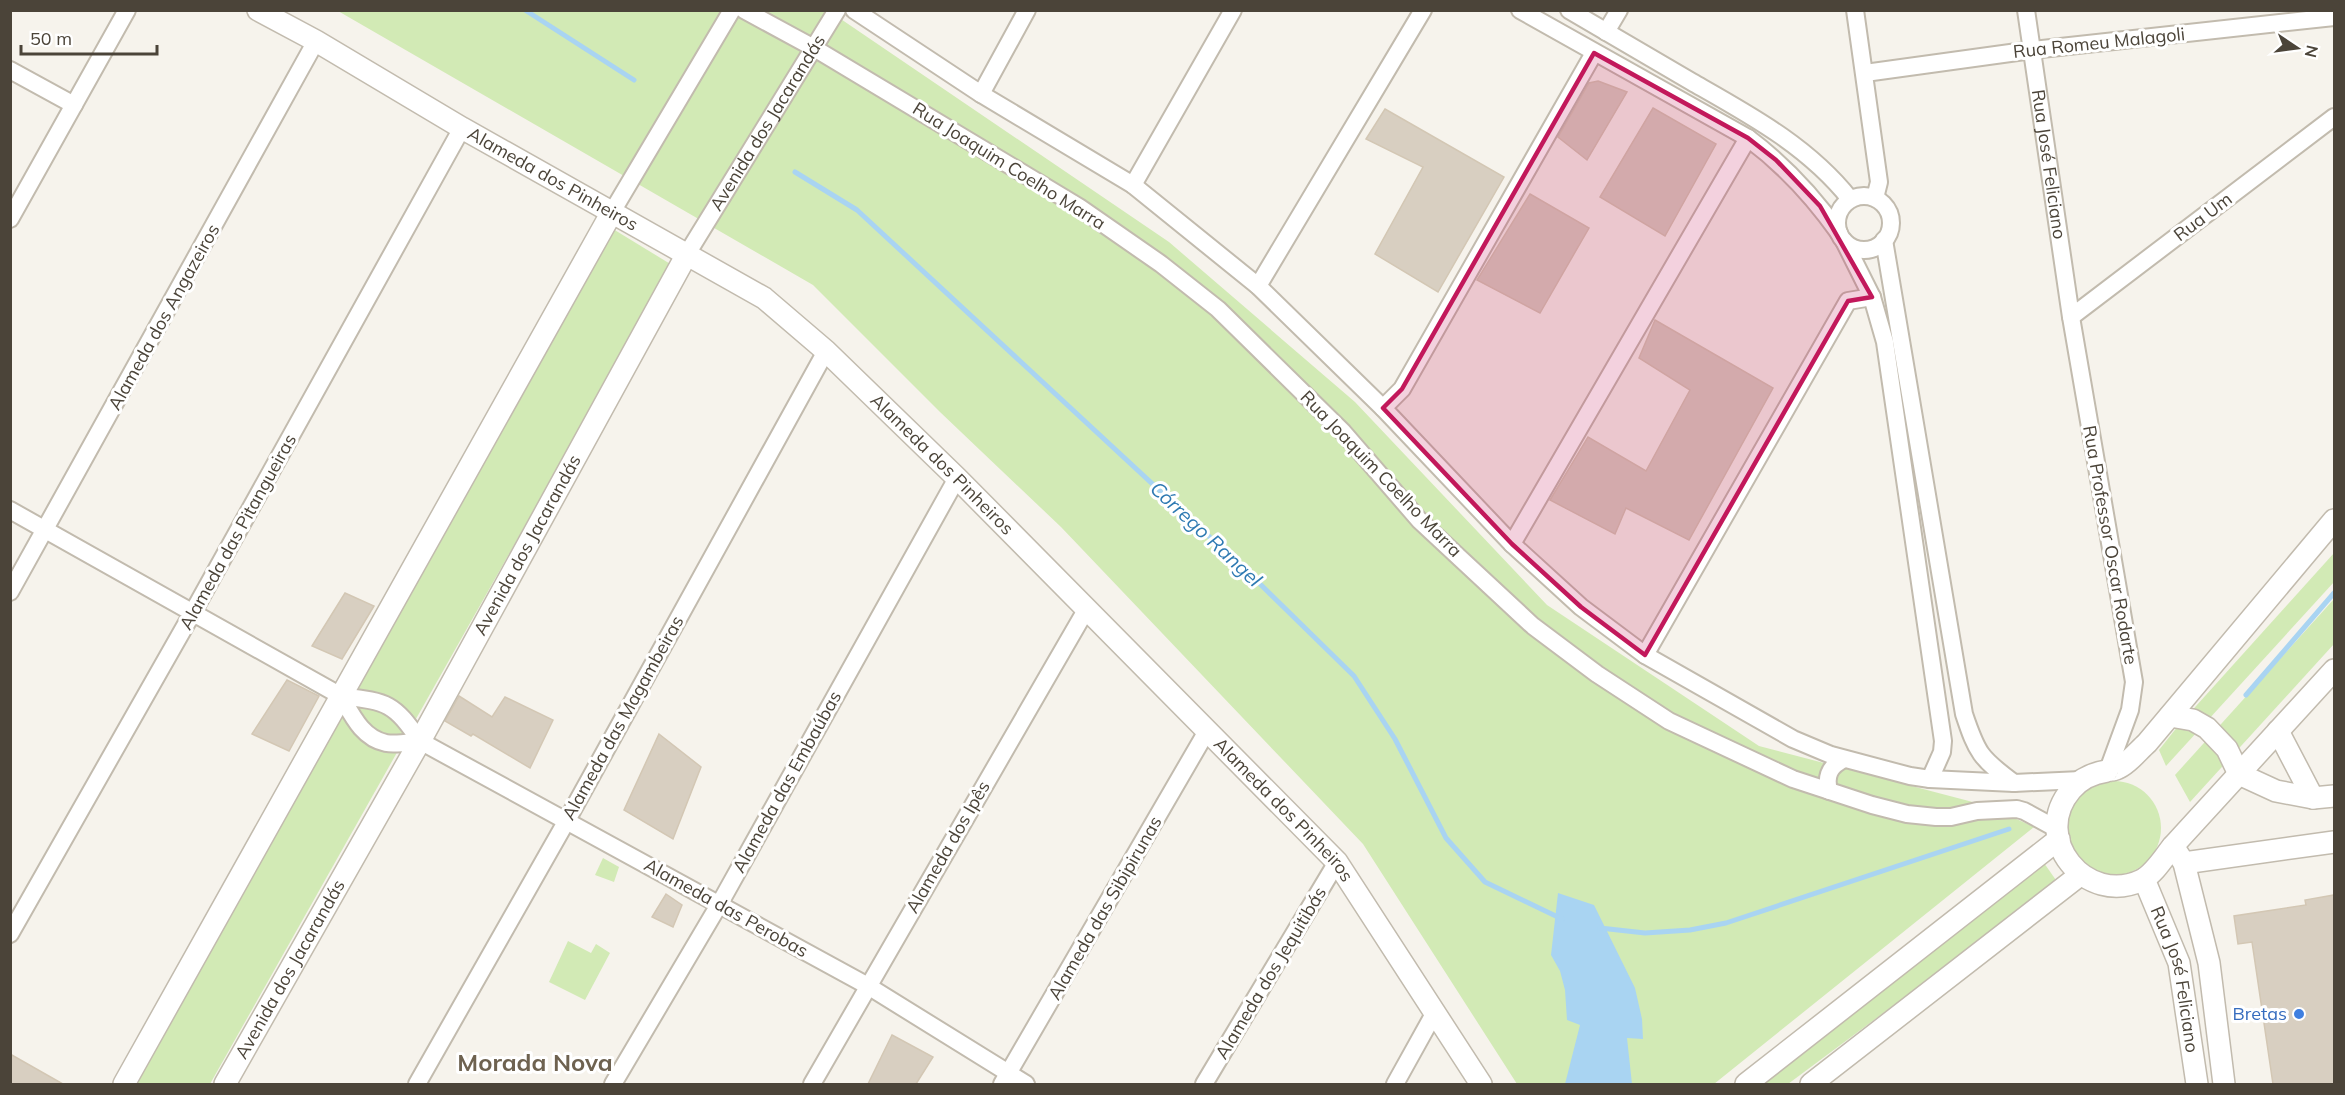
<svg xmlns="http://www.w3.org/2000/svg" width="2345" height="1095" font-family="Mulish,sans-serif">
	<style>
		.green { fill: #d2eab5 }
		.water { fill: #a9d4f2 }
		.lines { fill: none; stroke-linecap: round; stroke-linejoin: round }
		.stream { stroke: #a9d4f2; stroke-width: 5 }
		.building { fill: #d8cfc1; stroke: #d3c7b4; stroke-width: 1.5 }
		.minor-casing { stroke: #c2bbae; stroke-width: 20 }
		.tertiary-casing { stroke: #c2bbae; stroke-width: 24 }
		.minor { stroke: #fff; stroke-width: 16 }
		.tertiary { stroke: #fff; stroke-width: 21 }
		.marked { fill: #c2185b; fill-opacity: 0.2; stroke: #c2185b; stroke-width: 4.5; stroke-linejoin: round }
		.shop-dot { fill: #3f7fe0; stroke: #fff; stroke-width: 2 }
		.labels { text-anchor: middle; stroke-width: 6; stroke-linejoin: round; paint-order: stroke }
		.street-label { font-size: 18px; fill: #4b4439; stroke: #fff }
		.shop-label { font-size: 18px; fill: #366cbe; stroke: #fff; text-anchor: end }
		.water-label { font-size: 20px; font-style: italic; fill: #2e7ab2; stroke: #fff }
		.district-label { font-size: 24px; font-weight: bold; fill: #6e6250; stroke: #fff }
	</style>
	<rect width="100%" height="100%" fill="#f6f3ec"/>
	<g class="green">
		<polygon points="338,11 829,11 1169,242 1355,402 1547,605 1759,746 1988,806 2034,827 1714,1084 1517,1084 1363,844 1061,527 940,412 813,285"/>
		<polygon points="613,229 672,265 210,1084 128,1084"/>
		<polygon points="2334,553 2334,582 2166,766 2159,750 2178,726"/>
		<polygon points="2334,599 2334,644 2190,802 2175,775"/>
		<circle cx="2114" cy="828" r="47"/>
		<polygon points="603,858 619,867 614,882 595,875"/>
		<polygon points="2044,863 2058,883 1788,1084 1752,1084"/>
		<polygon points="568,941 591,953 596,944 610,953 585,1000 549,982"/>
	</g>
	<polygon class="water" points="1558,893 1594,905 1635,988 1642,1019 1643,1039 1627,1038 1632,1084 1565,1084 1580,1025 1567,1020 1565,990 1560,971 1551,955"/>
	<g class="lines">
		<g class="stream">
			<polyline points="525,10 634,80"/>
			<polyline points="795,172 857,210 1255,579 1354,676 1395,739 1446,838 1485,882 1562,919"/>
			<polyline points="2246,695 2334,593"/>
			<polyline points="1600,928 1645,933 1690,930 1726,923 2009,829"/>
		</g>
	</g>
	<g class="building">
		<polygon points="1598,81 1627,92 1587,160 1558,137 1589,83"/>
		<polygon points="1653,108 1716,144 1665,236 1600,197"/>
		<polygon points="1385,109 1504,177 1438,292 1375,254 1423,167 1366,139"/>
		<polygon points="1530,194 1589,228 1540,313 1477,280"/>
		<polygon points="1655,320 1773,388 1689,540 1626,508 1615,534 1550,500 1588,437 1646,471 1690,390 1639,358"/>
		<polygon points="345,593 374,606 342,659 312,646"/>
		<polygon points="287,680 319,696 289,751 252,734"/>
		<polygon points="459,696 492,717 505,697 553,720 530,768 473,734 471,736 445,721"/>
		<polygon points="659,734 701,767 673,839 624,810"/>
		<polygon points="666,894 682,905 673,927 652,917"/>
		<polygon points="2334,895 2334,1084 2273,1084 2252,942 2238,944 2234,916 2306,905 2305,900"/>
		<polygon points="892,1035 933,1057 916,1084 868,1084"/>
		<polygon points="10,1054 63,1084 10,1084"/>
	</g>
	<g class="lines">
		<g class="minor-casing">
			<g id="minor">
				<polyline points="744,10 814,48 1079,207 1161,264 1218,309 1343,432 1420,521 1533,626 1597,674 1669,721 1793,779 1872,805 1907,814 1936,817 1951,817 1977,811 2017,809 2024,811 2057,829"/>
				<polyline points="854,10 981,94 1133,185 1258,286 1383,408 1512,544 1581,607 1645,655 1793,739 1831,755 1910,776 1930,779 2014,783 2081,780"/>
				<path d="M1520,10L1748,138C1784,165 1813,196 1839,233"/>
				<path d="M1569,10C1610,34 1651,58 1692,82C1750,115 1808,146 1850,199"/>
				<polyline points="1855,10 1879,182 1875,198"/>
				<path id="s1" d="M2026,10L2071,317L2134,682L2130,710L2108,770"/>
				<polyline points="1606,32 1619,10"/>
				<polyline points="10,70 74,105"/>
				<polyline points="1865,73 2032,50 2334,17"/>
				<polyline points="981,94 1027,10"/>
				<polyline points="1133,185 1233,10"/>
				<circle cx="1864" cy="223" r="27"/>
				<polyline points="612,212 732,10"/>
				<polyline points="10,219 127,10"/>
				<path d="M1884,240L1964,714C1977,753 1980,758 2014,783"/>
				<polyline points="1844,241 1872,297 1885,342 1943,741 1942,752 1930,779"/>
				<path id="s2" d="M687,254L837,10"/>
				<polyline points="1258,286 1423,10"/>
				<polyline points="2071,317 2334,117"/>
				<polyline points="1383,408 1402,389 1594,53"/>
				<path d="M10,510L341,696C388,702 393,702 420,741L868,986L1026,1084"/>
				<polyline points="1512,544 1748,138"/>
				<polyline points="10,592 316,41"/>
				<polyline points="1645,655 1848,301 1872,297"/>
				<path d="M341,696C352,715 362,738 386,743C396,745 410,742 420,741"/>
				<path d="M1829,791C1825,775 1830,766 1844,759"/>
				<polyline points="10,934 193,612 462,128"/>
				<polyline points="417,1084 566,822 826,351"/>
				<polyline points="613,1084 720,903 957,478"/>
				<polyline points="812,1084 1086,610"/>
				<polyline points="1002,1084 1207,731"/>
				<polyline points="1204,1084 1337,862"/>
				<polyline points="1395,1084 1435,1012"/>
			</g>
		</g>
		<g class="tertiary-casing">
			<g id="tertiary">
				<path id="s3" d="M258,10L316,41L462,128L764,298L826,351L957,478L1337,862L1481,1084"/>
				<path d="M2334,520L2147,743C2138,751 2127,765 2116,769C2115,770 2107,770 2107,771C2093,773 2080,779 2071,790C2030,838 2086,907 2142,880C2155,873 2164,857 2173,846L2334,670"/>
				<polyline points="2170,716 2193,720 2207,728 2227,749 2239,774 2276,791 2313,798 2334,796"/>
				<polyline points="2278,731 2313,798"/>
				<polyline points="2173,846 2184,863 2209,963 2224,1084"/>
				<polyline points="2184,863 2334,842"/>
				<path id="s4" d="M2144,879L2179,963L2197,1084"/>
				<polyline points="124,1084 612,212"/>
				<path id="s5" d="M225,1084L420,741L687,254"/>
				<polyline points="1746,1084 2059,839"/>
				<polyline points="1811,1084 2080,875"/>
			</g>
		</g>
		<use href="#minor" class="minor"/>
		<use href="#tertiary" class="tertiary"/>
	</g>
	<path class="marked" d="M1594,53L1748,138L1776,160L1820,206L1872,297L1848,301L1645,655L1581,607L1512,544L1383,408L1402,389Z"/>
	<circle class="shop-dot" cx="2299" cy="1014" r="6"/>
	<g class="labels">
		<g class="street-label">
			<text transform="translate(2099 43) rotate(-6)" y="6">Rua Romeu Malagoli</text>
			<text dy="6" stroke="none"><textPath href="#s2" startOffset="154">Avenida dos Jacarandás</textPath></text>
			<text dy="6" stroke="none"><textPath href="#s1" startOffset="156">Rua José Feliciano</textPath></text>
			<text transform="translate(1009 166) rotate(32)" y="6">Rua Joaquim Coelho Marra</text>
			<text dy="6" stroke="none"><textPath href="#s3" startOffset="340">Alameda dos Pinheiros</textPath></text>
			<text transform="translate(2203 217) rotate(-37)" y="6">Rua Um</text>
			<text transform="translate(164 317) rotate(-61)" y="6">Alameda dos Angazeiros</text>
			<text dy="6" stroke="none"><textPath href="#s3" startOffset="826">Alameda dos Pinheiros</textPath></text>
			<text transform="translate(1381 474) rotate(46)" y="6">Rua Joaquim Coelho Marra</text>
			<text transform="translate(238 532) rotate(-61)" y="6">Alameda das Pitangueiras</text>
			<text dy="6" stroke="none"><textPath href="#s5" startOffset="618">Avenida dos Jacarandás</textPath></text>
			<text transform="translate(2110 545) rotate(80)" y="6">Rua Professor Oscar Rodarte</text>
			<text transform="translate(623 718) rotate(-61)" y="6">Alameda das Magambeiras</text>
			<text transform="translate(787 782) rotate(-61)" y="6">Alameda das Embaúbas</text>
			<text dy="6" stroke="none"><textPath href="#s3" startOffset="1312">Alameda dos Pinheiros</textPath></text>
			<text transform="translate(948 847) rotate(-60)" y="6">Alameda dos Ipês</text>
			<text transform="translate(726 908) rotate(29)" y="6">Alameda das Perobas</text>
			<text transform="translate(1105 908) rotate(-60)" y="6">Alameda das Sibipirunas</text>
			<text dy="6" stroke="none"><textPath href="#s5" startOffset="132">Avenida dos Jacarandás</textPath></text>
			<text transform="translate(1271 973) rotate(-59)" y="6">Alameda dos Jequitibás</text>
			<text dy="6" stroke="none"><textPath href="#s4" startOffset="106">Rua José Feliciano</textPath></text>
		</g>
		<g class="shop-label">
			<text x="2287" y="1020">Bretas</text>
		</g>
		<g class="water-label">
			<text transform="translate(1206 534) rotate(43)" y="7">Córrego Rangel</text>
		</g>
		<g class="district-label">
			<text x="535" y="1071">Morada Nova</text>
		</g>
	</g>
	<rect width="2345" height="1095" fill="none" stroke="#4b4439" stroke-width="24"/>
	<g transform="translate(2297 48) rotate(103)" stroke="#ffffff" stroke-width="4.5" paint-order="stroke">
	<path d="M0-4.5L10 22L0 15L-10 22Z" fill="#4b4439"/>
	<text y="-9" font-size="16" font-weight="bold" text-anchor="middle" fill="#4b4439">N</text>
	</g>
	<path d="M21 45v9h136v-9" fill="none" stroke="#4b4439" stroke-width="3"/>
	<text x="30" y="45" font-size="18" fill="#4b4439" stroke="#ffffff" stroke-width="4.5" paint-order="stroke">50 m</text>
</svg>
